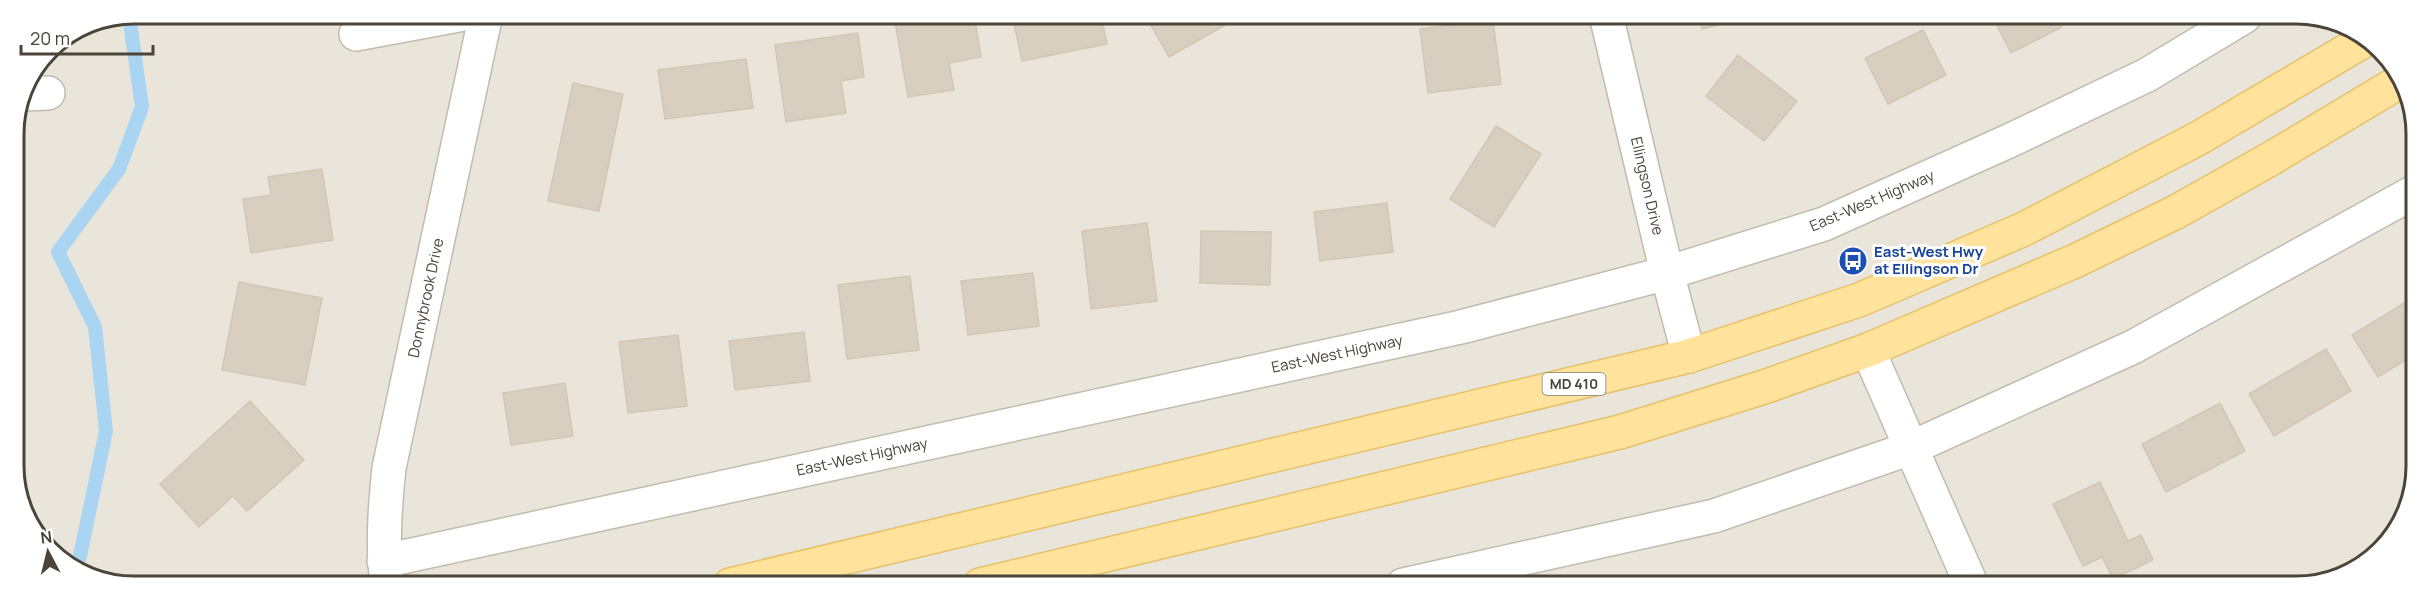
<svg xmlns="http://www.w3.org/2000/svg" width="2430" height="600" font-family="Manrope,sans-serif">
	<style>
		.residential { fill: #eae5da }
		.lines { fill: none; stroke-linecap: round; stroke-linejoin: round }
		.stream { stroke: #a9d4f2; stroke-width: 14 }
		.building { fill: #d8cfc1; stroke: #d3c7b4; stroke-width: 1.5 }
		.street-casing { stroke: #c2bbae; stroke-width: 36 }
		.primary-casing { stroke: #e6c16a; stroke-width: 36 }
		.street { stroke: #fff; stroke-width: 33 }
		.primary { stroke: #ffe39c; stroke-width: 33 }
		.labels { text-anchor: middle; stroke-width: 6; stroke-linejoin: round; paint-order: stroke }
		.shield { fill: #fff; stroke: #817c74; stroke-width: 1.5 }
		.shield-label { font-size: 14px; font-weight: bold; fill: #4b4439 }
		.street-label { font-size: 15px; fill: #4b4439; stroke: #fff }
		.transit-label { font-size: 15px; font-weight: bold; fill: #164399; stroke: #fff; text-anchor: start }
		.rim { fill: none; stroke: #4b4439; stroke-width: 3 }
	</style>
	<rect width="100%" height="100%" fill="#f6f3ec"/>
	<polygon class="residential" points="134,14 2320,16 2381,49 2414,110 2414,490 2375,557 2303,586 110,584 49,551 16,490 14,127 26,81 49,49 88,23"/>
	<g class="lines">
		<polyline class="stream" points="76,566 80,556 106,431 95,327 58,252 119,169 142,107 129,15"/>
	</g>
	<g class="building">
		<polygon points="935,14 974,14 981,57 949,63 954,90 908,97 895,22"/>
		<polygon points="1012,14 1101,15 1107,44 1022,61"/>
		<polygon points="1145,15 1231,15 1234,20 1169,57"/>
		<polygon points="1699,15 1756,15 1756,16 1702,29"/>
		<polygon points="1992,16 2056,16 2062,27 2011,53"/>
		<polygon points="1493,20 1501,84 1428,93 1420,29"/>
		<polygon points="1923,30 1946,75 1888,104 1865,58"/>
		<polygon points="858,33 864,77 841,81 846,113 786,122 775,45"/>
		<polygon points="1738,55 1797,101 1764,141 1706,96"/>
		<polygon points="746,59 753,108 665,119 658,70"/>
		<polygon points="573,83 623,94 599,211 548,201"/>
		<polygon points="1496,126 1541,154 1494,227 1450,199"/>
		<polygon points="322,169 333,240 251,253 243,199 271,195 268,177"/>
		<polygon points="1387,203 1393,252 1320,261 1314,212"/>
		<polygon points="1147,223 1157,301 1091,309 1082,231"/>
		<polygon points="1201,231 1271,232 1270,285 1200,283"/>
		<polygon points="1033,273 1039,326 968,335 961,281"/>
		<polygon points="910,276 919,350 847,359 838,285"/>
		<polygon points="239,282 322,298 305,385 222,370"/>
		<polygon points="2414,297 2414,355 2378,377 2352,335"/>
		<polygon points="804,332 810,381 735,390 729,341"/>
		<polygon points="678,335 687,406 628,413 619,342"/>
		<polygon points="2326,349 2351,391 2274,436 2249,394"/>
		<polygon points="565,383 573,436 511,445 503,393"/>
		<polygon points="250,401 304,460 247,511 233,496 199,527 160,484"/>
		<polygon points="2220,403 2245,451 2166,492 2142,444"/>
		<polygon points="2100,482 2128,541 2141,535 2153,560 2113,579 2102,557 2083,566 2053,504"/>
	</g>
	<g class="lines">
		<g class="street-casing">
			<g id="street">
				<polyline points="1606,15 1667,273 1689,356"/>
				<polyline points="356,34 464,14"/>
				<polyline points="23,94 48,93"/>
				<polyline points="1868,350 1972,586"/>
				<polyline points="384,561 1461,327 1667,273 1824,224 2011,140 2147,75 2245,16"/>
				<path d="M387,584C382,545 385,507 389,468L486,14"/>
				<polyline points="1403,585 1714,516 1911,448 2133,347 2414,192"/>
			</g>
		</g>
		<g class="primary-casing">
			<g id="primary">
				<polyline points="730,585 1689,356 1859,300 2024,229 2199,138 2365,40"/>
				<polyline points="980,585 1620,432 1767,386 1868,350 2075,261 2176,212 2272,158 2399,82"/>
			</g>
		</g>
		<use href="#street" class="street"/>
		<use href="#primary" class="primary"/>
	</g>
	<defs>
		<g id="bus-disc" transform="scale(1.5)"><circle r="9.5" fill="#1a4fb4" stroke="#fff"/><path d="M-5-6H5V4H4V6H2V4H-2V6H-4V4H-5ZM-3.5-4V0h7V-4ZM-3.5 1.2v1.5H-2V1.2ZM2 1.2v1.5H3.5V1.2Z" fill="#fff"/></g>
	</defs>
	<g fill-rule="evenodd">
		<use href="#bus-disc" x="1853" y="261"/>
	</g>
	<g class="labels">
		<rect class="shield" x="1542.5" y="373" width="63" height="22" rx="4.5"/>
		<g class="shield-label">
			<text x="1574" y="389">MD 410</text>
		</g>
		<g class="street-label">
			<text transform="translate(1647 186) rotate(77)" y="5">Ellingson Drive</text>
			<text transform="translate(1872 201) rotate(-23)" y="5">East-West Highway</text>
			<text transform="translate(426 298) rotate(-78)" y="5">Donnybrook Drive</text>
			<text transform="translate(1337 354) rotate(-12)" y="5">East-West Highway</text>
			<text transform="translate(862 457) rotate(-12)" y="5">East-West Highway</text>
		</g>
		<g class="transit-label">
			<text x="1874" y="257">East-West Hwy<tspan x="1874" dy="17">at Ellingson Dr</tspan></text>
		</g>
	</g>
	<path d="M0 0H2430V600H0ZM134 24H2296A110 110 0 0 1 2406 134V466A110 110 0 0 1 2296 576H134A110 110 0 0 1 24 466V134A110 110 0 0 1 134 24Z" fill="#fff" fill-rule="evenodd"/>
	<path class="rim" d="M134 24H2296A110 110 0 0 1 2406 134V466A110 110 0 0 1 2296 576H134A110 110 0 0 1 24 466V134A110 110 0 0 1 134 24Z"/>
	<g transform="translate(48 552) rotate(353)" stroke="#ffffff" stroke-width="4.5" paint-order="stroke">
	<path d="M0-4.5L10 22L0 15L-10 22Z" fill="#4b4439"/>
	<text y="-9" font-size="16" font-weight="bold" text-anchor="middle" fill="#4b4439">N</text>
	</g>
	<path d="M21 45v9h132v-9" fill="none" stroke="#4b4439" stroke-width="3"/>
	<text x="30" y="45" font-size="18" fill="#4b4439" stroke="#ffffff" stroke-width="4.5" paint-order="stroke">20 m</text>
</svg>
